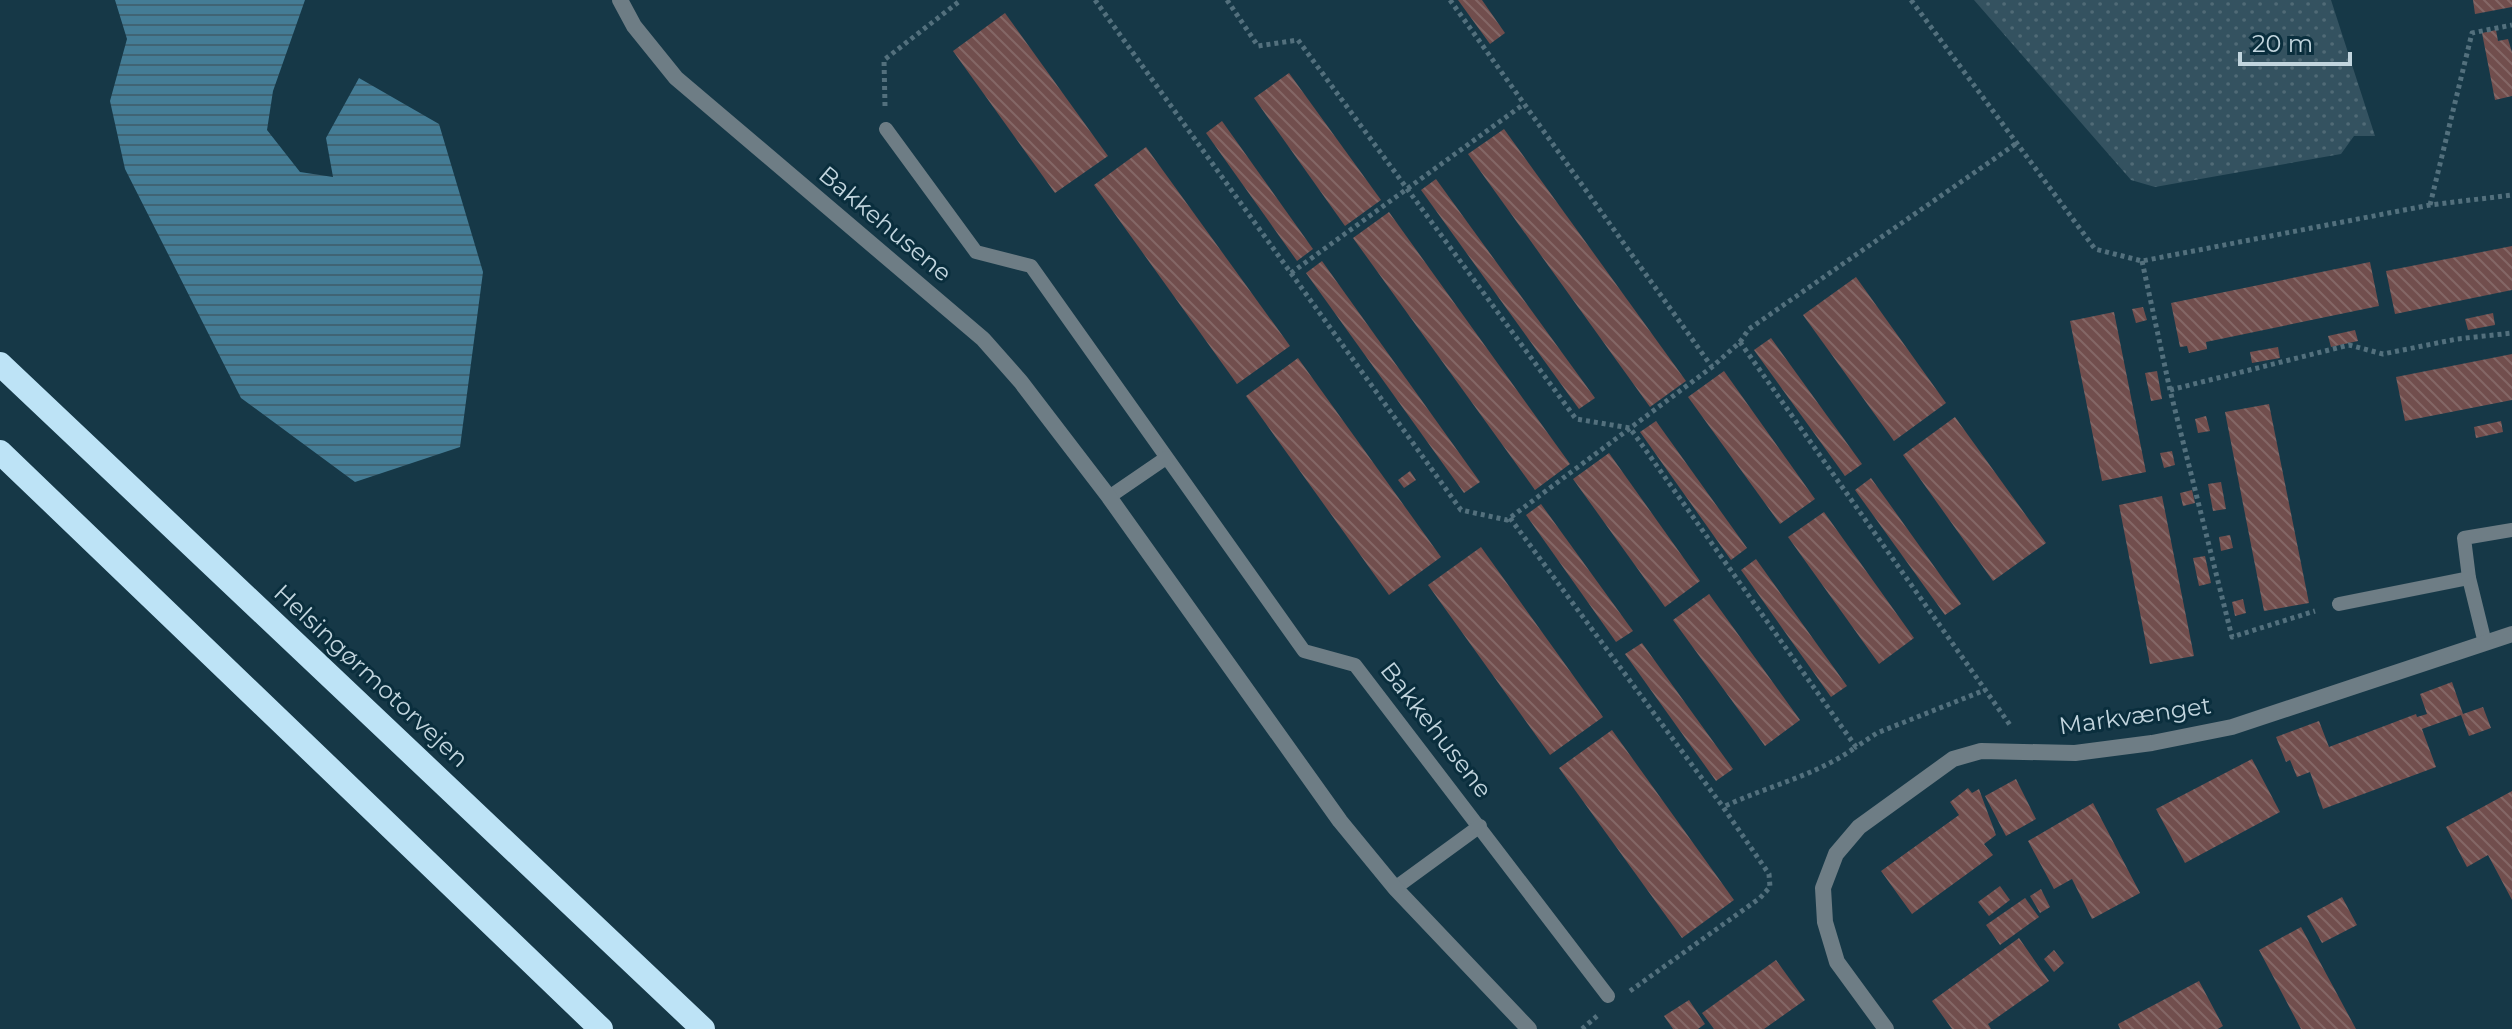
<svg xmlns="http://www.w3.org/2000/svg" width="2512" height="1029" font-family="Montserrat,sans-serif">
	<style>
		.park { fill: url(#park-dots) }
		.water { fill: url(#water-rules) }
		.building { fill: url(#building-back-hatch) }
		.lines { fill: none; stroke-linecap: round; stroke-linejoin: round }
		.path { stroke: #53707d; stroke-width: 5; stroke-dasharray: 4 4; stroke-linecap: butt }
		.service { stroke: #6e7d85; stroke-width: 14 }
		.minor { stroke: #6e7d85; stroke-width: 16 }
		.motorway { stroke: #bde3f6; stroke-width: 24 }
		.labels { text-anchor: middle; stroke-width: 6; stroke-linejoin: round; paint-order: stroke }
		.street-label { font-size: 24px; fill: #c2d5de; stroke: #0a2e3d }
	</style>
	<defs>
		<pattern id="park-dots" width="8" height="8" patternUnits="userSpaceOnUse" patternTransform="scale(2)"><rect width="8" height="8" fill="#345260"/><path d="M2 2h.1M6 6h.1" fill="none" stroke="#506a76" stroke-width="1.8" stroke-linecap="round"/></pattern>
		<pattern id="water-rules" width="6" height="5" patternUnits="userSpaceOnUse" patternTransform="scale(2)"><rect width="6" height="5" fill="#447c95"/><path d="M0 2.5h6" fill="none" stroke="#406474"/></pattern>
		<pattern id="building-back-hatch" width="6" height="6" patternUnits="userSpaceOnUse" patternTransform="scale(2)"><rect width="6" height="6" fill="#714e4d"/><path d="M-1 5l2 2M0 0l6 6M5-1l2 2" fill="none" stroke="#846766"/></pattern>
	</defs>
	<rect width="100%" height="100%" fill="#163847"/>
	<polygon class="park" points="1974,0 2331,0 2375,136 2354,136 2341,154 2155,187 2131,180"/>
	<polygon class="water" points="115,0 305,0 273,91 267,130 300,172 333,177 326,138 359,78 439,124 483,272 460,447 355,482 241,398 125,169 110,101 127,39"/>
	<g class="building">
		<polygon points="1458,0 1482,0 1505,33 1490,44"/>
		<polygon points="2473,0 2512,0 2512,7 2475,14"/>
		<polygon points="1005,13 1108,156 1055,193 953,51"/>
		<polygon points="2496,30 2498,41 2508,39 2512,52 2512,96 2495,100 2482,33"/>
		<polygon points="1289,73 1381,200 1345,226 1254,98"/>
		<polygon points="1222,121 1313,249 1297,261 1206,133"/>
		<polygon points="1504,129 1686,381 1650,407 1468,154"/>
		<polygon points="1146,147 1290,346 1237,384 1094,185"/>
		<polygon points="1436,179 1595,398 1579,409 1421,190"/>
		<polygon points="1389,212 1570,464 1535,490 1353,238"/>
		<polygon points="2512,246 2512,290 2395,314 2386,271"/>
		<polygon points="1322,261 1480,482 1464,493 1306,273"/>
		<polygon points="2370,262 2379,306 2206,342 2207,349 2189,353 2187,346 2180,347 2171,303"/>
		<polygon points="1856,277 1946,403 1894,441 1803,315"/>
		<polygon points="2143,307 2147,320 2136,323 2132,309"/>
		<polygon points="2114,312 2146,472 2102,481 2070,321"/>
		<polygon points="2493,313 2495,325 2468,330 2465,319"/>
		<polygon points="2355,330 2358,341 2331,347 2328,336"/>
		<polygon points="1771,338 1862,464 1845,476 1754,350"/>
		<polygon points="2278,347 2280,358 2252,363 2250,352"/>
		<polygon points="2512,354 2512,400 2405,421 2396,377"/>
		<polygon points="1298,358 1441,557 1389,595 1246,396"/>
		<polygon points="1724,371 1815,499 1780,524 1688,397"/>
		<polygon points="2157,371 2162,399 2151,401 2145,373"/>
		<polygon points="2269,404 2309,603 2264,611 2225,412"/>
		<polygon points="2206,416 2210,431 2198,433 2195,419"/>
		<polygon points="1955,417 2046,543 1993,581 1903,455"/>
		<polygon points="1656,421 1747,548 1731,560 1640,432"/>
		<polygon points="2501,421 2503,432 2476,438 2474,427"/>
		<polygon points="2172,451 2175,465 2164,468 2160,453"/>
		<polygon points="1609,453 1700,581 1665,607 1573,479"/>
		<polygon points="1410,471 1416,480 1404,488 1398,480"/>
		<polygon points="1871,478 1961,604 1945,615 1855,490"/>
		<polygon points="2221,482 2226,509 2213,511 2208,484"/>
		<polygon points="2192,490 2195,503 2183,506 2180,493"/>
		<polygon points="2162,496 2194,656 2150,664 2119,505"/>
		<polygon points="1541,504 1633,631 1616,642 1526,515"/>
		<polygon points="1824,512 1914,638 1879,664 1788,537"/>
		<polygon points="2230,535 2233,548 2221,551 2219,537"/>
		<polygon points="1481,547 1603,717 1550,755 1428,585"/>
		<polygon points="2205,556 2211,583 2199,586 2193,558"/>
		<polygon points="1756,559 1847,686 1831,697 1741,570"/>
		<polygon points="1709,594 1800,720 1765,746 1673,620"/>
		<polygon points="2243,599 2246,613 2235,616 2232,602"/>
		<polygon points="1642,643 1733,769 1716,781 1625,654"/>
		<polygon points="2452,682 2463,714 2483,707 2491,728 2469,736 2461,715 2422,729 2436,767 2323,809 2310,772 2297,777 2290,760 2286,762 2276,737 2319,721 2329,747 2416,714 2417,717 2427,714 2420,694"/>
		<polygon points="1612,730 1734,900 1682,938 1559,768"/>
		<polygon points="2252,759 2280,812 2185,863 2156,809"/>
		<polygon points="2016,779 2036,819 2006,836 1985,796"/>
		<polygon points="1968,788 1972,793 1979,789 1996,835 1984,844 1993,855 1912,914 1881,871 1959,815 1950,802"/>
		<polygon points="2512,791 2512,900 2488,855 2467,867 2446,827"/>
		<polygon points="2093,803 2140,893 2092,919 2072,879 2054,889 2028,841"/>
		<polygon points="2000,886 2010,900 1989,916 1978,902"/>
		<polygon points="2041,889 2050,907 2040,913 2030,896"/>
		<polygon points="2342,897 2357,925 2322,943 2307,916"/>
		<polygon points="2025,898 2039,917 2000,945 1986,925"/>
		<polygon points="2301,927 2356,1029 2301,1029 2259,950"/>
		<polygon points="2019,938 2049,981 1988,1024 1991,1029 1952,1029 1932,1001"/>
		<polygon points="2054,950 2064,963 2054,972 2044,959"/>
		<polygon points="1776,960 1805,1000 1764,1029 1714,1029 1702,1013"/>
		<polygon points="2199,981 2223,1026 2218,1029 2120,1029 2118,1024"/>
		<polygon points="1689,1000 1705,1024 1698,1029 1673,1029 1664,1016"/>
	</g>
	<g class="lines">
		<g class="path">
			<polyline points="1095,0 1461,510 1507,520 1712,367 1740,342 2010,725"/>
			<polyline points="1227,0 1258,46 1298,40 1576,419 1630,428 1856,747 1877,733 1985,690"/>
			<polyline points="1450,0 1712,367"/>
			<polyline points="1911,0 2095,249 2142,261 2430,205 2512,195"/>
			<polyline points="885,106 884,60 961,0"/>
			<polyline points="2430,205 2472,33 2512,25"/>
			<polyline points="2142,261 2170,390 2232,637 2315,611"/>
			<polyline points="1291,273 1524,104"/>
			<polyline points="1740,342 1749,329 2017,143"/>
			<polyline points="2170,390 2349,345 2383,354 2457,339 2512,333"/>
			<polyline points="1510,518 1723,807"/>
			<path d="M1630,991L1760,898L1770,887L1769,874L1723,807C1767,786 1816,776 1856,747"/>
			<polyline points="1582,1029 1597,1016"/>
		</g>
		<g class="service">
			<polyline points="886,129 976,252 1031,266 1304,651 1355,665 1608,996"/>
			<polyline points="1109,497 1166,458"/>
			<polyline points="2339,604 2469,578"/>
			<polyline points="2485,643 2469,578 2464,538 2512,530"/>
			<polyline points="1395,888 1480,826"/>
		</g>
		<g class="minor">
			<polyline points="620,0 634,26 676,78 983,339 1021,382 1109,497 1340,821 1395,888 1529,1029"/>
			<polyline points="1886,1029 1837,962 1825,922 1823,888 1836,854 1859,827 1953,759 1981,751 2075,753 2152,743 2232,727 2512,634"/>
		</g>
		<g class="motorway">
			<polyline points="0,364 703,1029"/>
			<polyline points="0,452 601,1029"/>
		</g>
	</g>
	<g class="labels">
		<g class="street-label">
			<text transform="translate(885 224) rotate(40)" y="8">Bakkehusene</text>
			<text transform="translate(371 676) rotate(43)" y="8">Helsingørmotorvejen</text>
			<text transform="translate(2135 716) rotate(-8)" y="8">Markvænget</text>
			<text transform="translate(1436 730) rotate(52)" y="8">Bakkehusene</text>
		</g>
	</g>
	<path d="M2240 52v12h110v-12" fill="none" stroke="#c2d5de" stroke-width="4"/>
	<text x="2252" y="52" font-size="24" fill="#c2d5de" stroke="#0a2e3d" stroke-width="6" paint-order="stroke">20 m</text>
</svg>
